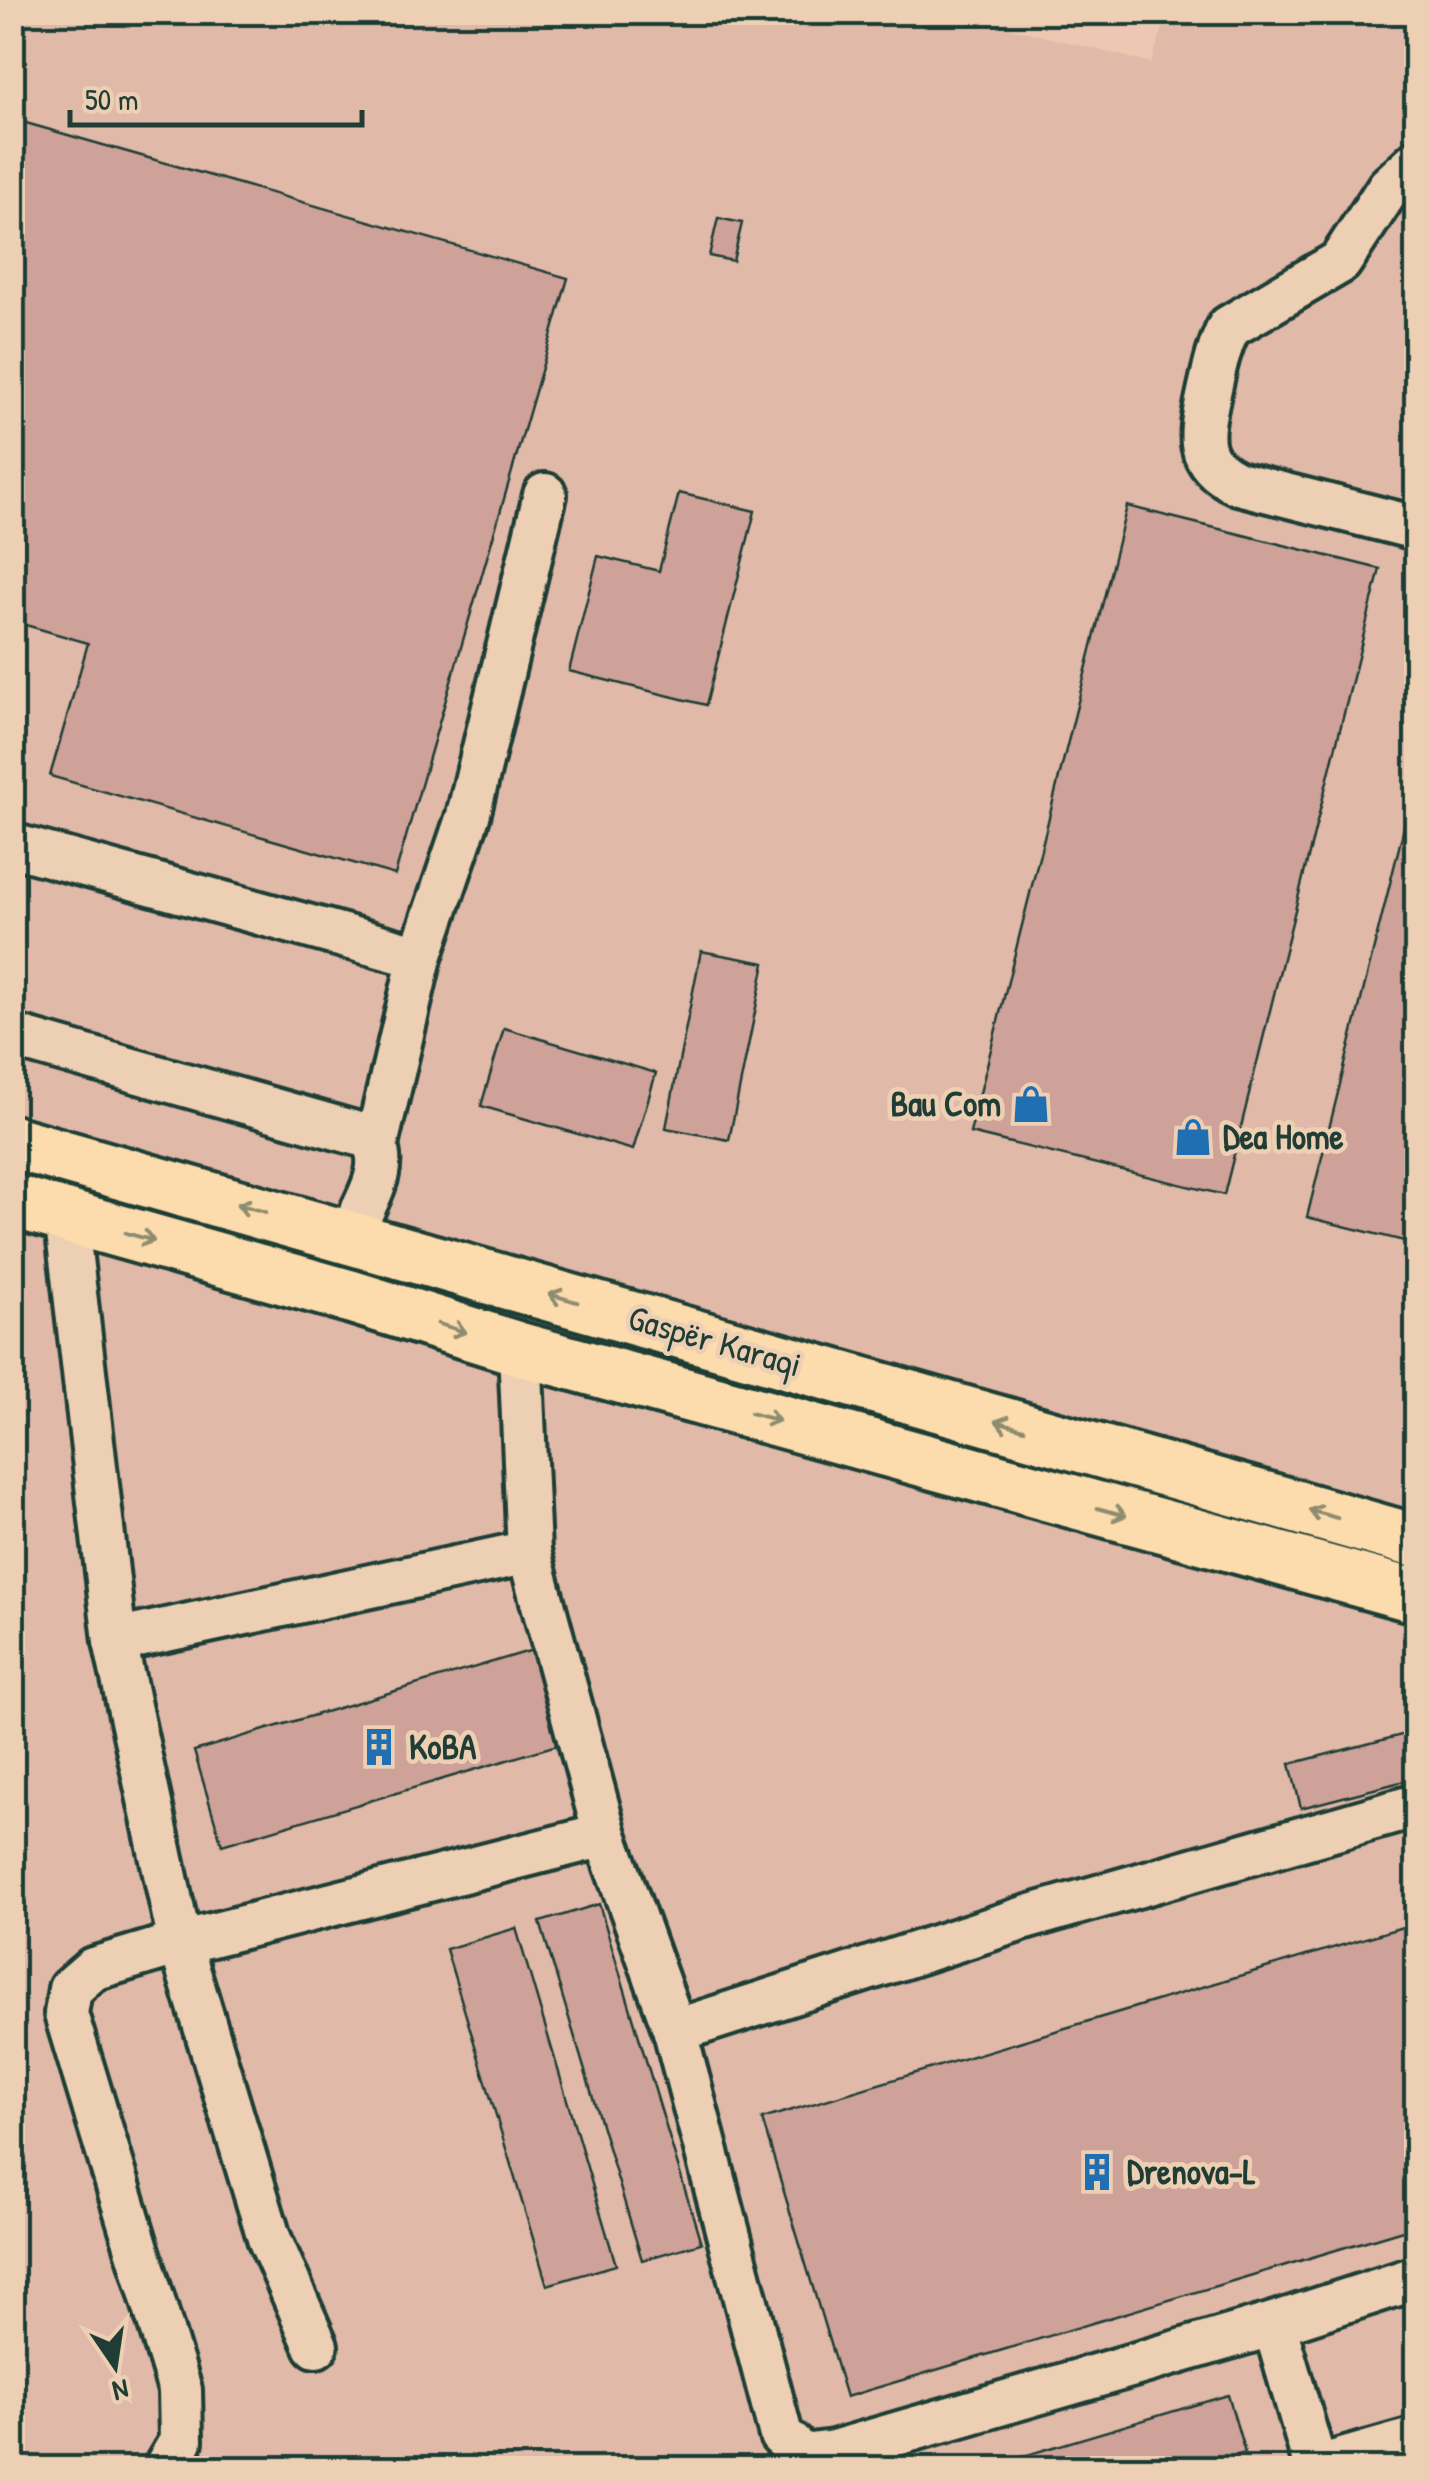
<svg xmlns="http://www.w3.org/2000/svg" width="1429" height="2481" font-family="'Patrick Hand',sans-serif">
	<style>
		.built { fill: #e0b9a8 }
		.building { fill: #cfa299; stroke: #1f3d34; stroke-width: 2.5 }
		.lines { fill: none; stroke-linecap: round; stroke-linejoin: round }
		.minor-casing { stroke: #1f3d34; stroke-width: 50 }
		.major-casing { stroke: #1f3d34; stroke-width: 60 }
		.minor { stroke: #edd0b4; stroke-width: 42 }
		.major { stroke: #fcdcac; stroke-width: 52 }
		.oneway { stroke: #8e8c70 }
		.labels { text-anchor: middle; stroke-width: 9; stroke-linejoin: round; paint-order: stroke }
		.poi-label { font-size: 35px; font-weight: bold; fill: #1f3d34; stroke: #edd0b4; text-anchor: start }
		.street-label { font-size: 35px; fill: #1f3d34; stroke: #edd0b4 }
	</style>
	<rect width="100%" height="100%" fill="#edc7b1"/>
	<filter id="ink" filterUnits="userSpaceOnUse"><feTurbulence type="fractalNoise" baseFrequency=".01" numOctaves="2"/><feDisplacementMap in="SourceGraphic" scale="20" xChannelSelector="R" yChannelSelector="G"/><feConvolveMatrix kernelMatrix="1 2 1 2 8 2 1 2 1" color-interpolation-filters="sRGB"/></filter>
	<g filter="url(#ink)">
		<polygon class="built" points="946,12 1151,63 1168,13 1416,13 1416,2468 13,2468 12,13"/>
		<g class="building">
			<polygon points="12,119 568,278 395,875 50,776 88,643 12,621"/>
			<polygon points="718,218 742,223 733,261 709,256"/>
			<polygon points="679,493 755,511 706,705 569,671 598,556 659,571"/>
			<polygon points="1127,506 1380,569 1224,1195 970,1133"/>
			<polygon points="1416,779 1416,1244 1307,1217"/>
			<polygon points="701,951 765,963 729,1140 666,1128"/>
			<polygon points="504,1028 656,1073 633,1150 481,1106"/>
			<polygon points="536,1649 564,1743 222,1845 194,1751"/>
			<polygon points="1413,1732 1416,1778 1301,1808 1290,1764"/>
			<polygon points="599,1904 701,2243 642,2260 540,1922"/>
			<polygon points="1416,1923 1416,2226 846,2397 762,2119"/>
			<polygon points="516,1928 616,2265 547,2285 446,1949"/>
			<polygon points="1228,2395 1245,2453 1194,2468 983,2468"/>
		</g>
		<g class="lines">
			<g class="minor-casing">
				<g id="minor">
					<path d="M1416,162L1389,187L1340,262L1229,327C1219,347 1215,366 1210,388C1201,431 1191,462 1238,483L1416,528"/>
					<polyline points="12,845 420,957"/>
					<path d="M12,1036L369,1137C394,1164 362,1207 350,1236"/>
					<polyline points="376,1145 420,957 468,816 545,495"/>
					<polyline points="66,1215 115,1641 180,1943 93,1969 70,1989 66,2014 180,2390 181,2441 165,2468"/>
					<polyline points="520,1349 529,1552 605,1835 675,2031"/>
					<polyline points="115,1641 529,1552"/>
					<polyline points="1416,1806 1028,1917 675,2031 781,2435 804,2456 834,2452 1274,2324 1416,2278"/>
					<polyline points="1274,2324 1316,2468"/>
					<polyline points="316,2346 269,2238 180,1943 605,1835"/>
					<polyline points="1315,2468 1416,2439"/>
				</g>
			</g>
			<g class="major-casing">
				<g id="major">
					<polyline points="12,1142 1416,1541"/>
					<polyline points="12,1201 352,1297 520,1349 1416,1596"/>
				</g>
			</g>
			<use href="#minor" class="minor"/>
			<use href="#major" class="major"/>
		</g>
		<defs><path id="oneway-shaft" d="M-6 0H5M1.5-3L5.5 0L1.5 3" fill="none" stroke-width="1.6" stroke-linecap="round" stroke-linejoin="round" transform="scale(2.5)"/></defs>
		<g class="oneway">
			<use href="#oneway-shaft" transform="translate(251 1208) rotate(-165)"/>
			<use href="#oneway-shaft" transform="translate(140 1237) rotate(16)"/>
			<use href="#oneway-shaft" transform="translate(563 1298) rotate(-164)"/>
			<use href="#oneway-shaft" transform="translate(452 1328) rotate(17)"/>
			<use href="#oneway-shaft" transform="translate(765 1417) rotate(15)"/>
			<use href="#oneway-shaft" transform="translate(1010 1425) rotate(-164)"/>
			<use href="#oneway-shaft" transform="translate(1112 1512) rotate(15)"/>
			<use href="#oneway-shaft" transform="translate(1323 1514) rotate(-164)"/>
		</g>
	</g>
	<defs>
		<g id="shop-bare" transform="scale(3)"><path d="M-5-2.5h2.3a2.7 3.5 0 0 1 5.4 0H5L5.5 6h-11ZM-1.5-2.5h3a1.5 2.3 0 0 0-3 0Z" fill="#1f6fb2" stroke="#edd0b4" stroke-width="2.5" paint-order="stroke"/></g>
		<g id="building-bare" transform="scale(3)"><path d="M-4-6H4V6H1V3H-1V6H-4ZM-2.5-4.3h1.7v1.8h-1.7ZM.8-4.3h1.7v1.8H.8ZM-2.5-1h1.7V.8h-1.7ZM.8-1h1.7V.8H.8Z" fill="#1f6fb2" stroke="#edd0b4" stroke-width="2.5" paint-order="stroke"/></g>
	</defs>
	<g fill-rule="evenodd">
		<use href="#shop-bare" x="1031" y="1104"/>
		<use href="#shop-bare" x="1193" y="1137"/>
		<use href="#building-bare" x="379" y="1747"/>
		<use href="#building-bare" x="1097" y="2172"/>
	</g>
	<g class="labels">
		<g class="poi-label">
			<text x="1001" y="1116" text-anchor="end">Bau Com</text>
			<text x="1223" y="1149">Dea Home</text>
			<text x="409" y="1759">KoBA</text>
			<text x="1127" y="2184">Drenova-L</text>
		</g>
		<g class="street-label">
			<text transform="translate(715 1341) rotate(16)" y="12">Gaspër Karaqi</text>
		</g>
	</g>
	<rect width="1429" height="2481" fill="none" stroke="#edd0b4" stroke-width="50"/>
	<rect x="25" y="25" width="1379" height="2431" fill="none" stroke="#1f3d34" stroke-width="4" filter="url(#ink)"/>
	<g transform="translate(115 2366) rotate(167)" stroke="#edd0b4" stroke-width="8" paint-order="stroke">
	<path d="M0-8L18 38L0 25L-18 38Z" fill="#1f3d34"/>
	<text y="-15" font-size="28" font-weight="bold" text-anchor="middle" fill="#1f3d34">N</text>
	</g>
	<path d="M70 110v15h292v-15" fill="none" stroke="#1f3d34" stroke-width="5"/>
	<text x="85" y="110" font-size="30" fill="#1f3d34" stroke="#edd0b4" stroke-width="8" paint-order="stroke">50 m</text>
</svg>
